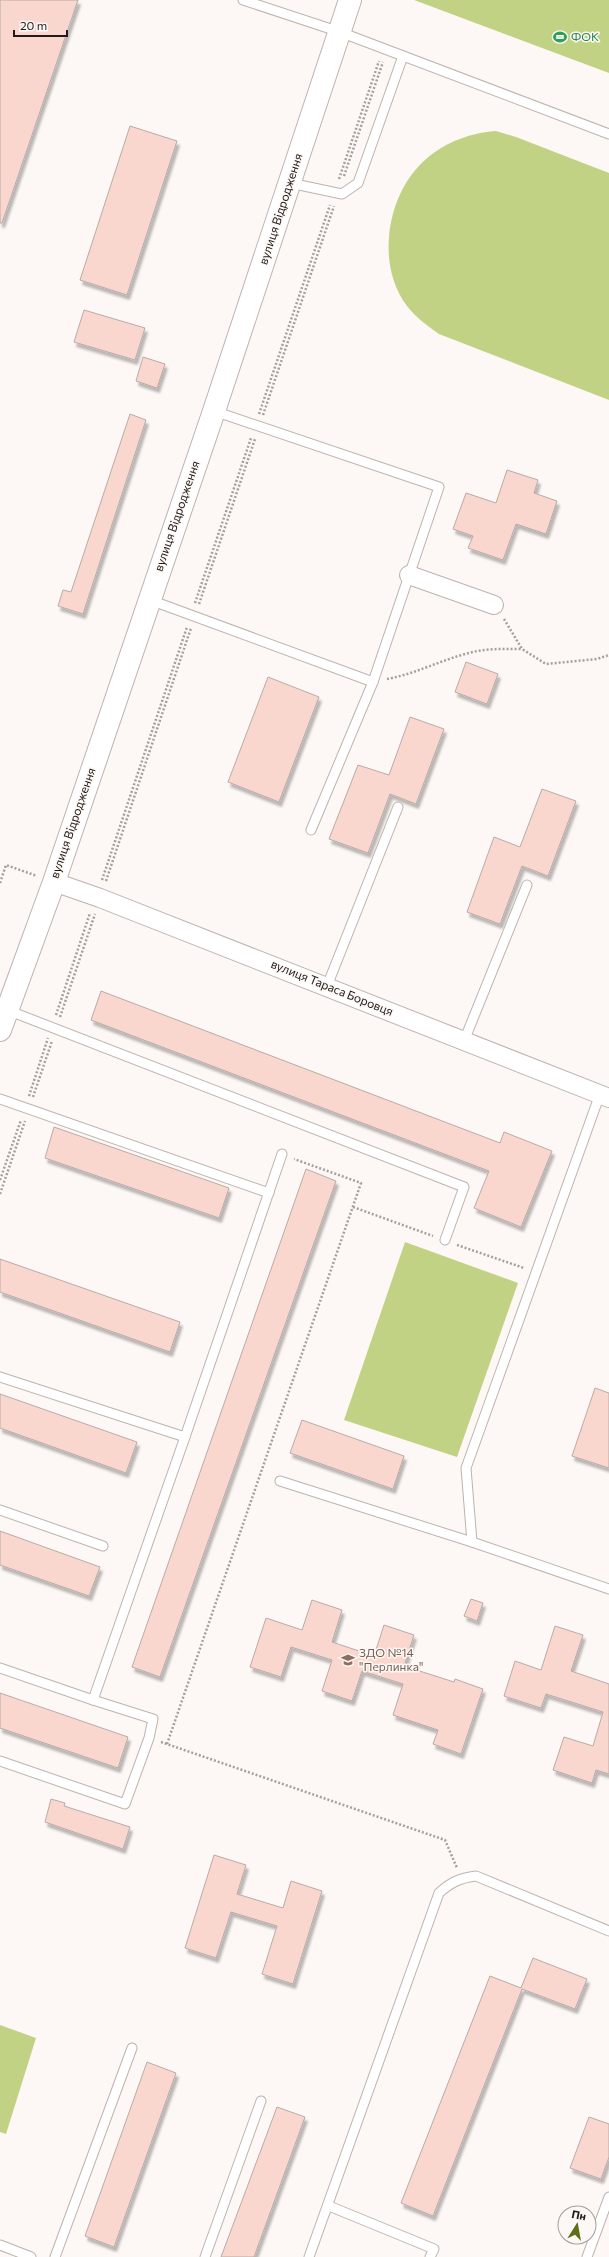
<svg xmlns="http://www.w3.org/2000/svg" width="609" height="2257" font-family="Commissioner,sans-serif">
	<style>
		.green { fill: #c2d284 }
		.building { fill: #fad7ce; stroke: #b9aaa7; filter: url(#shadow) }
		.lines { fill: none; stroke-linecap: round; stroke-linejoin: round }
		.lane-casing { stroke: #bfb3ac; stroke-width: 11 }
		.street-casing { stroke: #bfb3ac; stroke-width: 20 }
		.secondary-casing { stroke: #bfb3ac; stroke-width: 24 }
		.path { stroke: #a5a09d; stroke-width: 2.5; stroke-dasharray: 2 2; stroke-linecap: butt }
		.lane { stroke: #fff; stroke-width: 9 }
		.street { stroke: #fff; stroke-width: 18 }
		.secondary { stroke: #fff; stroke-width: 22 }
		.labels { text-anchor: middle; stroke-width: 3; stroke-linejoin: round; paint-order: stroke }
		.leisure-label { font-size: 12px; fill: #27864d; stroke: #fdf8f5; text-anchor: start }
		.street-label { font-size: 12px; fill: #211c19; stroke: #fdf8f5 }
		.education-label { font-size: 12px; fill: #785e54; stroke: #fdf8f5; text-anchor: start }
	</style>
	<defs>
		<filter id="shadow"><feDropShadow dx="2.5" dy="4.5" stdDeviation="1" flood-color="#0004"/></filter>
	</defs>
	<rect width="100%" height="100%" fill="#fdf8f5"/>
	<g class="green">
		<polygon points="414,0 609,0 609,73"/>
		<path d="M496,131L516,137L609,173V400L439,334C428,326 416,318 407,306C392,286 387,261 389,237C395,176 435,136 496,131Z"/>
		<polygon points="405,1242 518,1283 457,1457 344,1420"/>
		<polygon points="0,2025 36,2038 6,2134 0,2132"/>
	</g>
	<g class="building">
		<polygon points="0,0 78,0 2,223 0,223"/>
		<polygon points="130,126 177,141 127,295 80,280"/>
		<polygon points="84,310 145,328 135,360 74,342"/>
		<polygon points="143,357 165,364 157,388 136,381"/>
		<polygon points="130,414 146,420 83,614 58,606 63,590 71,592"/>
		<polygon points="507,470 538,480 534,493 557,501 546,534 516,524 503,560 468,548 473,536 453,529 466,493 496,503"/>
		<polygon points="466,662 498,674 487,704 455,692"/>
		<polygon points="268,677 319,697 279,802 228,782"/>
		<polygon points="410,717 444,729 416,804 390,794 368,853 329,839 358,765 389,775"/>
		<polygon points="542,789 576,801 548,876 522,866 500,924 467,912 494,837 520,847"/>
		<polygon points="101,991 500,1143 504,1132 552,1151 521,1227 474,1208 489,1171 91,1020"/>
		<polygon points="54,1127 229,1188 219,1218 45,1158"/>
		<polygon points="306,1169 336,1181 160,1677 132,1667"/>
		<polygon points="0,1259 180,1322 170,1352 0,1292"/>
		<polygon points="595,1388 609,1393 609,1468 572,1456"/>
		<polygon points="0,1394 137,1442 126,1473 0,1428"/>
		<polygon points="302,1420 404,1456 393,1489 290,1453"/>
		<polygon points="0,1531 100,1567 89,1596 0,1565"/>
		<polygon points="471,1599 483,1603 477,1621 464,1616"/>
		<polygon points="312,1600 342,1610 332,1642 374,1656 384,1625 414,1635 404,1666 454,1682 455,1679 483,1689 461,1754 433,1744 438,1730 393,1715 403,1684 362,1671 352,1701 322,1691 332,1660 291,1647 281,1677 250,1667 266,1618 302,1630"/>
		<polygon points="555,1626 583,1635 571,1671 609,1684 609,1774 596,1770 592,1783 553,1770 564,1737 593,1746 603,1712 546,1694 541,1708 504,1696 515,1661 541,1670"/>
		<polygon points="0,1693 128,1737 118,1768 0,1728"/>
		<polygon points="51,1799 65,1803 64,1806 130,1827 123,1849 45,1822"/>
		<polygon points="214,1855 246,1865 237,1894 283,1908 291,1881 322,1891 293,1984 262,1974 277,1926 231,1912 216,1958 185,1948"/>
		<polygon points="533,1958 587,1979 575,2009 522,1989 433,2216 401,2203 490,1976 521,1988"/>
		<polygon points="147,2062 176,2073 114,2247 85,2236"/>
		<polygon points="277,2107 305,2117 254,2257 221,2257"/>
		<polygon points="589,2117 609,2124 609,2157 601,2179 570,2168"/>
	</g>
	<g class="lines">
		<g class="lane-casing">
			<g id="lane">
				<polyline points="243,0 340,32 609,134"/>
				<polyline points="290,183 342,194 358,183 403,56"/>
				<polyline points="214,411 439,487 373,682 311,830"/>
				<polyline points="150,600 373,682"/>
				<polyline points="327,986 398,807"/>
				<polyline points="7,1010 464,1187 445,1240"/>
				<polyline points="464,1041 527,885"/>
				<polyline points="0,1099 269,1193"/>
				<polyline points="0,1377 185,1437 93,1700 153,1719 149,1738 125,1804 0,1761"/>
				<polyline points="185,1437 282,1154"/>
				<polyline points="280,1481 472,1542 609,1589"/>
				<polyline points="0,1510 103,1546"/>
				<polyline points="472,1542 466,1468 600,1094"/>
				<polyline points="0,1668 93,1700"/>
				<polyline points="329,2206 434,2249 430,2257"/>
				<polyline points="0,2245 31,2257"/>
				<polyline points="55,2257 132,2048"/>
				<polyline points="205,2257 261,2101"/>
				<path d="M309,2257L439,1893C451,1882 460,1878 476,1876L609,1931"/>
				<polyline points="587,2257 609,2197"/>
			</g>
		</g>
		<g class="street-casing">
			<g id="street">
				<polyline points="409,575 494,605"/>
				<polyline points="54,882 100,898 609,1098"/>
			</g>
		</g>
		<g class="secondary-casing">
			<polyline id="secondary" points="0,1030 54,882 214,411 350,0"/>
		</g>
		<g class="path">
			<polyline points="344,176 383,62"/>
			<polyline points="339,179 379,61"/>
			<polyline points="259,414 330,205"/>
			<polyline points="263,415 334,206"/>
			<polyline points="195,603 251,438"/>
			<polyline points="199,604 255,439"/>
			<polyline points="504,619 522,649 546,664 597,659 609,655"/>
			<path d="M387,679C415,674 441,660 469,653C486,648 504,649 522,649"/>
			<polyline points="102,880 187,627"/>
			<polyline points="106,881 191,628"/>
			<polyline points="0,883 6,865 37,876"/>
			<polyline points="56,1015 90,913"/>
			<polyline points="60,1017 95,914"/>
			<polyline points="29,1096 48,1038"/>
			<polyline points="33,1097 52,1041"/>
			<polyline points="0,1180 21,1120"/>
			<polyline points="0,1194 25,1121"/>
			<polyline points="353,1207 433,1236"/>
			<polyline points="457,1245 524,1268"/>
			<polyline points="161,1742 445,1840 457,1868"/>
			<polyline points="167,1744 361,1183 294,1159"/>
		</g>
		<use href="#lane" class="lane"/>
		<use href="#street" class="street"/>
		<use href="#secondary" class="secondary"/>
	</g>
	<defs>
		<g id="stadium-bare" transform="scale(1.08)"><path d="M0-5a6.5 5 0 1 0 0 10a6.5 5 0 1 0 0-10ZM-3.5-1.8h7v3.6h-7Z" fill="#2e9e5b" stroke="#fdf8f5" stroke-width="2.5" paint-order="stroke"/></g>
		<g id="school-bare" transform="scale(1.08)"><path d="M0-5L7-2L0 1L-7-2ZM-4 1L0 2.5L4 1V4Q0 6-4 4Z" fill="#8d6e63" stroke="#fdf8f5" stroke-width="2.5" paint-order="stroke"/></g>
	</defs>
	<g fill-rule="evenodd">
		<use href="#stadium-bare" x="560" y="37"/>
		<use href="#school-bare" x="348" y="1660"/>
	</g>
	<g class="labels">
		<g class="leisure-label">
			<text x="571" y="41">ФОК</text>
		</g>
		<g class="street-label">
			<text transform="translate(281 209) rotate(-72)" y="4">вулиця Відродження</text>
			<text transform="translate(177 516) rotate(-71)" y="4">вулиця Відродження</text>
			<text transform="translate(73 823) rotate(-71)" y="4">вулиця Відродження</text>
			<text transform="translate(332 988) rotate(22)" y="4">вулиця Тараса Боровця</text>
		</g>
		<g class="education-label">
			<text x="359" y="1657">ЗДО №14<tspan x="359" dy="14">"Перлинка"</tspan></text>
		</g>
	</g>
	<g transform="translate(577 2225) rotate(11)"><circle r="19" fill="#fdf8f5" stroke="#a5a09d"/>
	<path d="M0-3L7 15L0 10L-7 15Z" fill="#606e19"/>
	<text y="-6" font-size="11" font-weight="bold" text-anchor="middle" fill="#211c19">Пн</text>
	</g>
	<path d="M14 30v6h53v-6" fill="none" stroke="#211c19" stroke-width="2"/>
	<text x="20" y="30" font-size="12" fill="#211c19" stroke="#fdf8f5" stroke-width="3" paint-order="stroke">20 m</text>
</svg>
